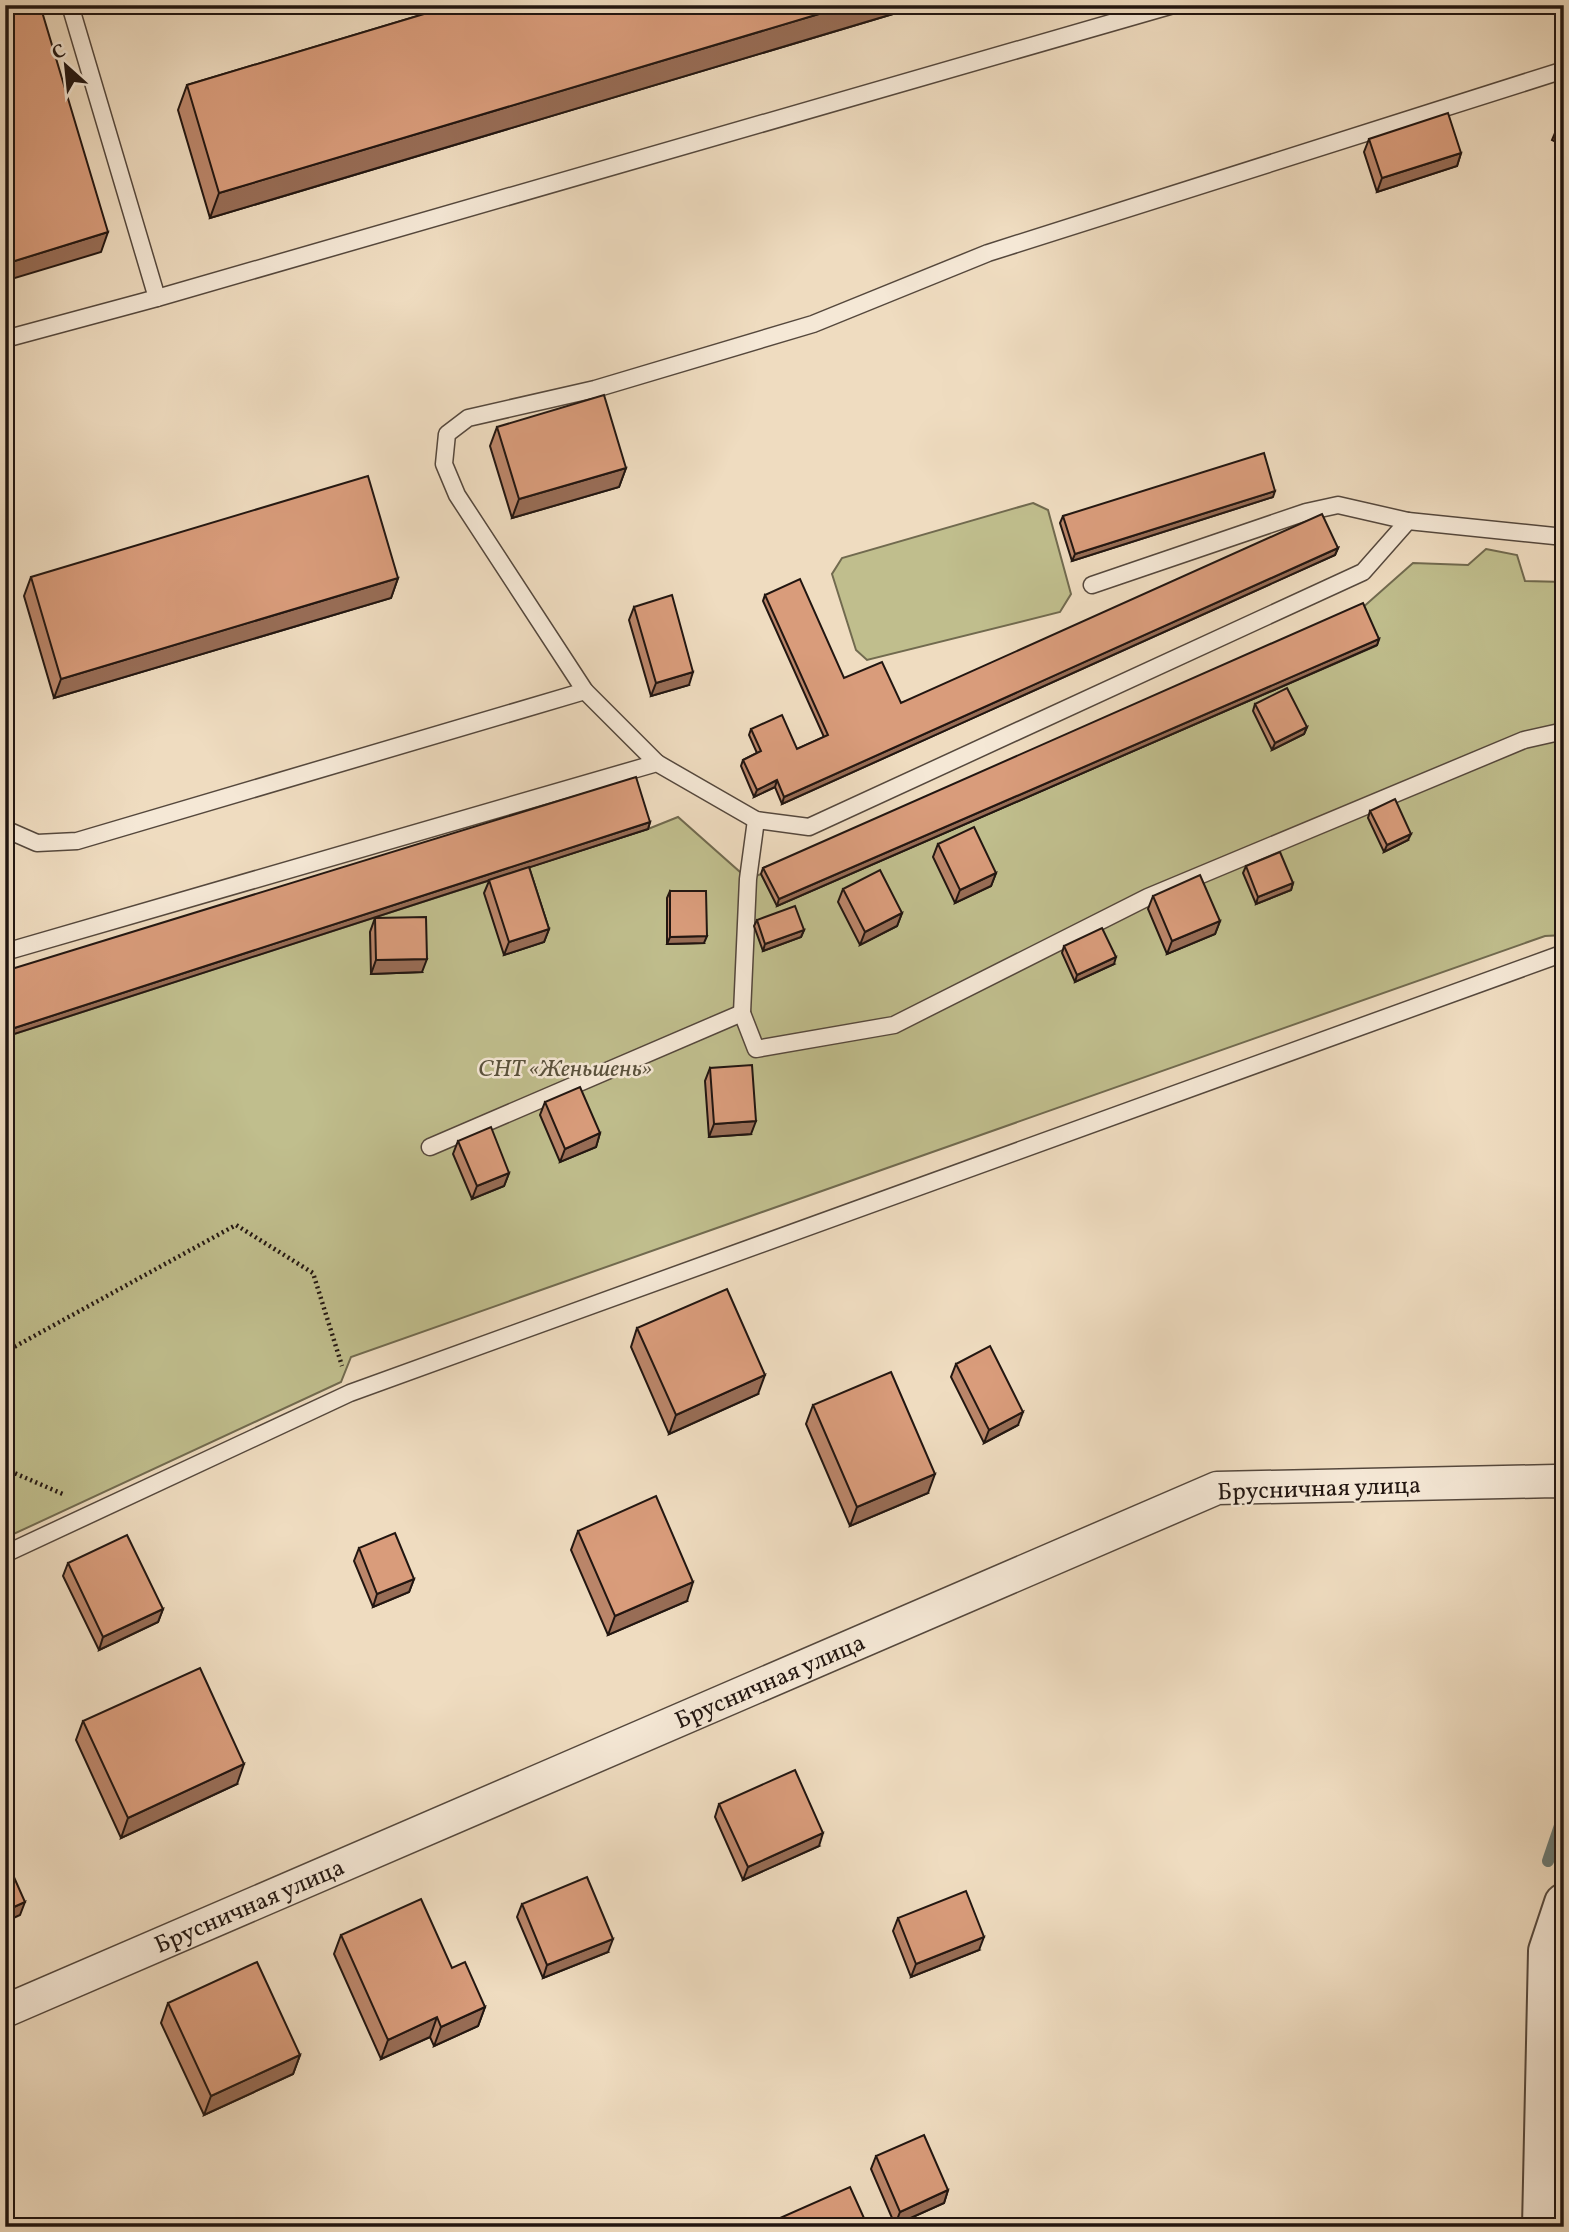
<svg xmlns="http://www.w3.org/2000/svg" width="1569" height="2232" font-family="Vollkorn,serif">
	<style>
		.green { fill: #c0be8d; stroke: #716a4f; stroke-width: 2 }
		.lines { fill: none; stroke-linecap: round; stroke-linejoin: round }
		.stream { stroke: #6a7973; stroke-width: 12 }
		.service-casing { stroke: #55483d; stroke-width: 19 }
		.minor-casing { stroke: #55483d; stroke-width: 35 }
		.tertiary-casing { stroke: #55483d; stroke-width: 42 }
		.path { stroke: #221611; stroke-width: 4.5; stroke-dasharray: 2 3.5; stroke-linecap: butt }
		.service { stroke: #f5e8d6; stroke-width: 16 }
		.minor { stroke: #f5e8d6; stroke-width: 32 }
		.tertiary { stroke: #f5e8d6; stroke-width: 38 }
		.wall { fill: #bb866a; stroke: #221611; stroke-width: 2 }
		.shaded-wall { fill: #986d56; stroke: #221611; stroke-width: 2 }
		.building { fill: #d99c7b; stroke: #221611; stroke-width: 2 }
		.labels { text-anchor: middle; stroke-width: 5; stroke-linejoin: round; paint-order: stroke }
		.park-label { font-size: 24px; font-style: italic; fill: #59513c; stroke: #f5e8d6 }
		.street-label { font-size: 24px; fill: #221611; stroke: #f5e8d6 }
	</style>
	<rect width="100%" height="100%" fill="#efdcc0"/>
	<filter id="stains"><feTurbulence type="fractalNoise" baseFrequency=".00286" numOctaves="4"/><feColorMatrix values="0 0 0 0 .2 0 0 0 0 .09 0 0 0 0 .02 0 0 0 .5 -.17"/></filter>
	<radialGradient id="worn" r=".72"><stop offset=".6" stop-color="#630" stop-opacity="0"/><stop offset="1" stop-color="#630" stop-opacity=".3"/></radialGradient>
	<g class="green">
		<polygon points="1033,503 1048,510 1071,594 1060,612 867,660 856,650 832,574 842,558"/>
		<polygon points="1486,549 1517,555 1525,581 1564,582 1564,935 1545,936 351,1357 341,1382 5,1538 5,1037 648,829 678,817 748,879 761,874 777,905 1376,646 1361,609 1413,563 1468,565"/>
	</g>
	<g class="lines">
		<polyline class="stream" points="1548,1861 1564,1814"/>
		<g class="service-casing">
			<g id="service">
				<polyline points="70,5 157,298"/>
				<polyline points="5,339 157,298 1173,5"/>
				<polyline points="1092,585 1306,512 1338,505 1408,521"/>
				<polyline points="657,763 585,691 457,495 444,464 447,434 468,418 595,389 813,324 988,253 1564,70"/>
				<polyline points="756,820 748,879 742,1013 756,1049 894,1025 1148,897 1524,740 1564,731"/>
				<polyline points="5,829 37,843 77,841 585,691"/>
				<polyline points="5,952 657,763 756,820 809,827 1363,572 1408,521 1564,537"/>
				<polyline points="430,1147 742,1013"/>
				<polyline points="5,1554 350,1393 1564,953"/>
			</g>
		</g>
		<g class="minor-casing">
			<g id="minor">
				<path id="s1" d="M5,2011L1217,1488L1555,1481L1564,1483"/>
			</g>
		</g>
		<g class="tertiary-casing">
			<polyline id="tertiary" points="1542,2227 1548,1951 1564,1903"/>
		</g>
		<g class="path">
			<polyline points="5,1352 236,1225 313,1273 342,1366"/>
			<polyline points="5,1469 65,1495"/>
		</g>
		<use href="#service" class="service"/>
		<use href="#minor" class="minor"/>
		<use href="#tertiary" class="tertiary"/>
	</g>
	<g class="wall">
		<polygon points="454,5 923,5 210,218 178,110 187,85"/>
		<polygon points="1564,112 1564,146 1552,140"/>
		<polygon points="1369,139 1461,153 1457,166 1377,192 1364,152"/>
		<polygon points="497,427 626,468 619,487 512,518 490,446"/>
		<polygon points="1273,497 1072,561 1060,523 1063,516"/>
		<polygon points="1338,548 1335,555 782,804 775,787 754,797 741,766 743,760 757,753 749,735 751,729 797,749 824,737 763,601 765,595 844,678 901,703"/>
		<polygon points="31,577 398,578 391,598 54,698 24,596"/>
		<polygon points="634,607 689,685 651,696 629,620"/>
		<polygon points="1379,639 1377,645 777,906 761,874 763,868"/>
		<polygon points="1255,704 1307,727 1304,734 1272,750 1253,711"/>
		<polygon points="1370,811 1408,840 1384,852 1368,818"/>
		<polygon points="650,822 648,829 529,867 549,929 544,942 504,955 484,893 489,881"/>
		<polygon points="938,844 996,873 991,886 955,903 933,857"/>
		<polygon points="1246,866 1293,883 1291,890 1256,904 1243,873"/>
		<polygon points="843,889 902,913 897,926 860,945 838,902"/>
		<polygon points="670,891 704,943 667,944 667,898"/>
		<polygon points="1153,896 1220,921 1215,934 1167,954 1148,909"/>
		<polygon points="375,918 422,972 371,974 370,932"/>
		<polygon points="757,920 804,930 801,937 763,951 754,926"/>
		<polygon points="1064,946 1114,964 1075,982 1062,953"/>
		<polygon points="710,1068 751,1134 709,1137 705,1081"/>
		<polygon points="545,1102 600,1133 596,1147 560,1162 540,1115"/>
		<polygon points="458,1141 509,1173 504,1186 472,1199 453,1154"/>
		<polygon points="637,1328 758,1394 669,1434 631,1347"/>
		<polygon points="956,1364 1018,1425 984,1443 951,1377"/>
		<polygon points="813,1405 928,1493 850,1526 806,1424"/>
		<polygon points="578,1531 687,1601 608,1635 571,1550"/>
		<polygon points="359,1548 414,1579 409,1592 373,1607 354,1561"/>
		<polygon points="68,1563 163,1609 158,1622 99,1650 63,1576"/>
		<polygon points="83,1721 237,1784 121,1838 76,1740"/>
		<polygon points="719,1804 819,1846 743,1880 715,1817"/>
		<polygon points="522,1904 608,1952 543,1978 517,1917"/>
		<polygon points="898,1918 979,1950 911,1977 893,1931"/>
		<polygon points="341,1935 452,1968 485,2007 478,2026 434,2046 430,2037 381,2059 334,1954"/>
		<polygon points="168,2003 300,2055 293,2074 204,2115 161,2023"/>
		<polygon points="876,2156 948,2190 944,2203 895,2225 871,2169"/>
		<polygon points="780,2218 868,2227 777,2227"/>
	</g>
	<g class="shaded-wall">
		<polygon points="849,5 923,5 210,218 219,193"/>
		<polygon points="1461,153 1457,166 1377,192 1382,178"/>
		<polygon points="108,232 101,252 5,281 5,264"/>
		<polygon points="626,468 619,487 512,518 519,499"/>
		<polygon points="1275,491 1273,497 1072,561 1075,554"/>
		<polygon points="1338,548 1335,555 782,804 784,797"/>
		<polygon points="398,578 391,598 54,698 61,679"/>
		<polygon points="1379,639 1377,645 777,906 779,899"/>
		<polygon points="693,672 689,685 651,696 656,683"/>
		<polygon points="1307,727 1304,734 1272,750 1275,743"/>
		<polygon points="777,780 775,787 754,797 757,790"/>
		<polygon points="650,822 648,829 5,1037 5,1031"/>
		<polygon points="1411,834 1408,840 1384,852 1387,845"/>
		<polygon points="996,873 991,886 955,903 960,890"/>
		<polygon points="1293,883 1291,890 1256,904 1258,897"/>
		<polygon points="902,913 897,926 860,945 865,932"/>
		<polygon points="1220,921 1215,934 1167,954 1172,941"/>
		<polygon points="549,929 544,942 504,955 509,942"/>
		<polygon points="804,930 801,937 763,951 765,944"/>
		<polygon points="707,936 704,943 667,944 670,937"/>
		<polygon points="1116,957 1114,964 1075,982 1077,975"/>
		<polygon points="427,959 422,972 371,974 376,960"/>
		<polygon points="756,1121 751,1134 709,1137 714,1124"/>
		<polygon points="600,1133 596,1147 560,1162 565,1149"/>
		<polygon points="509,1173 504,1186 472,1199 477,1186"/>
		<polygon points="765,1375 758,1394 669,1434 676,1415"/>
		<polygon points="1023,1412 1018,1425 984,1443 989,1430"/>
		<polygon points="935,1474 928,1493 850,1526 857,1507"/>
		<polygon points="414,1579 409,1592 373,1607 377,1594"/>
		<polygon points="693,1582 687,1601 608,1635 615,1616"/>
		<polygon points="163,1609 158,1622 99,1650 103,1637"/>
		<polygon points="244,1764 237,1784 121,1838 128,1818"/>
		<polygon points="823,1833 819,1846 743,1880 748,1867"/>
		<polygon points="25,1902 20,1915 5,1922 5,1911"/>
		<polygon points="984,1937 979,1950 911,1977 916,1964"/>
		<polygon points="613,1939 608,1952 543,1978 547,1965"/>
		<polygon points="485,2007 478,2026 434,2046 441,2027"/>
		<polygon points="437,2017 430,2037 381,2059 388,2040"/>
		<polygon points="300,2055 293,2074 204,2115 211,2096"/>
		<polygon points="948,2190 944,2203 895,2225 900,2212"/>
	</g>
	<g class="building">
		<polygon points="5,5 40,5 108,232 5,264"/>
		<polygon points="454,5 849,5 219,193 187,85"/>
		<polygon points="1564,112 1564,124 1559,121"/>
		<polygon points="1448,113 1461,153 1382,178 1369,139"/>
		<polygon points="604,395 626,468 519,499 497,427"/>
		<polygon points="1264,453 1275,491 1075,554 1063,516"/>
		<polygon points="368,476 398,578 61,679 31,577"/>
		<polygon points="1322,514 1338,548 784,797 777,780 757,790 743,760 761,751 751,729 782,715 797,749 828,735 765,595 800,579 844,678 882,662 901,703"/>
		<polygon points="672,595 693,672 656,683 634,607"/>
		<polygon points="1363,603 1379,639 779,899 763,868"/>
		<polygon points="1287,688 1307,727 1275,743 1255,704"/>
		<polygon points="636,777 650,822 5,1031 5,971"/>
		<polygon points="1395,799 1411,834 1387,845 1370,811"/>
		<polygon points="974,827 996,873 960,890 938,844"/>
		<polygon points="1280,852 1293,883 1258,897 1246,866"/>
		<polygon points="529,867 549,929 509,942 489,880"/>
		<polygon points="880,870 902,913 865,932 843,889"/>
		<polygon points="1200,875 1220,921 1172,941 1153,896"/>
		<polygon points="670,891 706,891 707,936 670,937"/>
		<polygon points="795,906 804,930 765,944 757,920"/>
		<polygon points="426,917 427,959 376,960 375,918"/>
		<polygon points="1102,928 1116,957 1077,975 1064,946"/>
		<polygon points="752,1065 756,1121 714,1124 710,1068"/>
		<polygon points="580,1087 600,1133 565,1149 545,1102"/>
		<polygon points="491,1127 509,1173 477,1186 458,1141"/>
		<polygon points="727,1289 765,1375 676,1415 637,1328"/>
		<polygon points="990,1346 1023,1412 989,1430 956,1364"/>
		<polygon points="891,1372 935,1474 857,1507 813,1405"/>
		<polygon points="656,1496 693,1582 615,1616 578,1531"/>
		<polygon points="395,1533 414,1579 377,1594 359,1548"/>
		<polygon points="127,1535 163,1609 103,1637 68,1563"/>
		<polygon points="200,1668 244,1764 128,1818 83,1721"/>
		<polygon points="795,1770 823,1833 748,1867 719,1804"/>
		<polygon points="5,1857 25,1902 5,1911"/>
		<polygon points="587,1877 613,1939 547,1965 522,1904"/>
		<polygon points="966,1891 984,1937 916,1964 898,1918"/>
		<polygon points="421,1899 452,1968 465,1962 485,2007 441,2027 437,2017 388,2040 341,1935"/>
		<polygon points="257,1962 300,2055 211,2096 168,2003"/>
		<polygon points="924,2135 948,2190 900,2212 876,2156"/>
		<polygon points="850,2187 868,2227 784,2227 780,2218"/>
		<polygon points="738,2220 741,2227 723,2227"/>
	</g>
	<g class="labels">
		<g class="park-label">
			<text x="565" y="1076">СНТ «Женьшень»</text>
		</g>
		<g class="street-label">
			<text transform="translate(1319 1488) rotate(-2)" y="8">Брусничная улица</text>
			<text dy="8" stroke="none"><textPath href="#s1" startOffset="833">Брусничная улица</textPath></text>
			<text dy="8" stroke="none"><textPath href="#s1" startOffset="266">Брусничная улица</textPath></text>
		</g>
	</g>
	<rect width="1569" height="2232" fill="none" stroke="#efdcc0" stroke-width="28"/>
	<rect x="7" y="7" width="1555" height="2218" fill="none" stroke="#221611" stroke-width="3.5"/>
	<rect x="14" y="14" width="1541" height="2204" fill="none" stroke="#221611" stroke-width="2"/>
	<g transform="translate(66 66) rotate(333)" stroke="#f5e8d6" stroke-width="5" paint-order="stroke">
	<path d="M0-5L12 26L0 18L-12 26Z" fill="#221611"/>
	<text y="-10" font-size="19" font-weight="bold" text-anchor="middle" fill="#221611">С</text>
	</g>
	<rect width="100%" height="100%" filter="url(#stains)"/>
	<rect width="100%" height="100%" fill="url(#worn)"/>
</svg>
